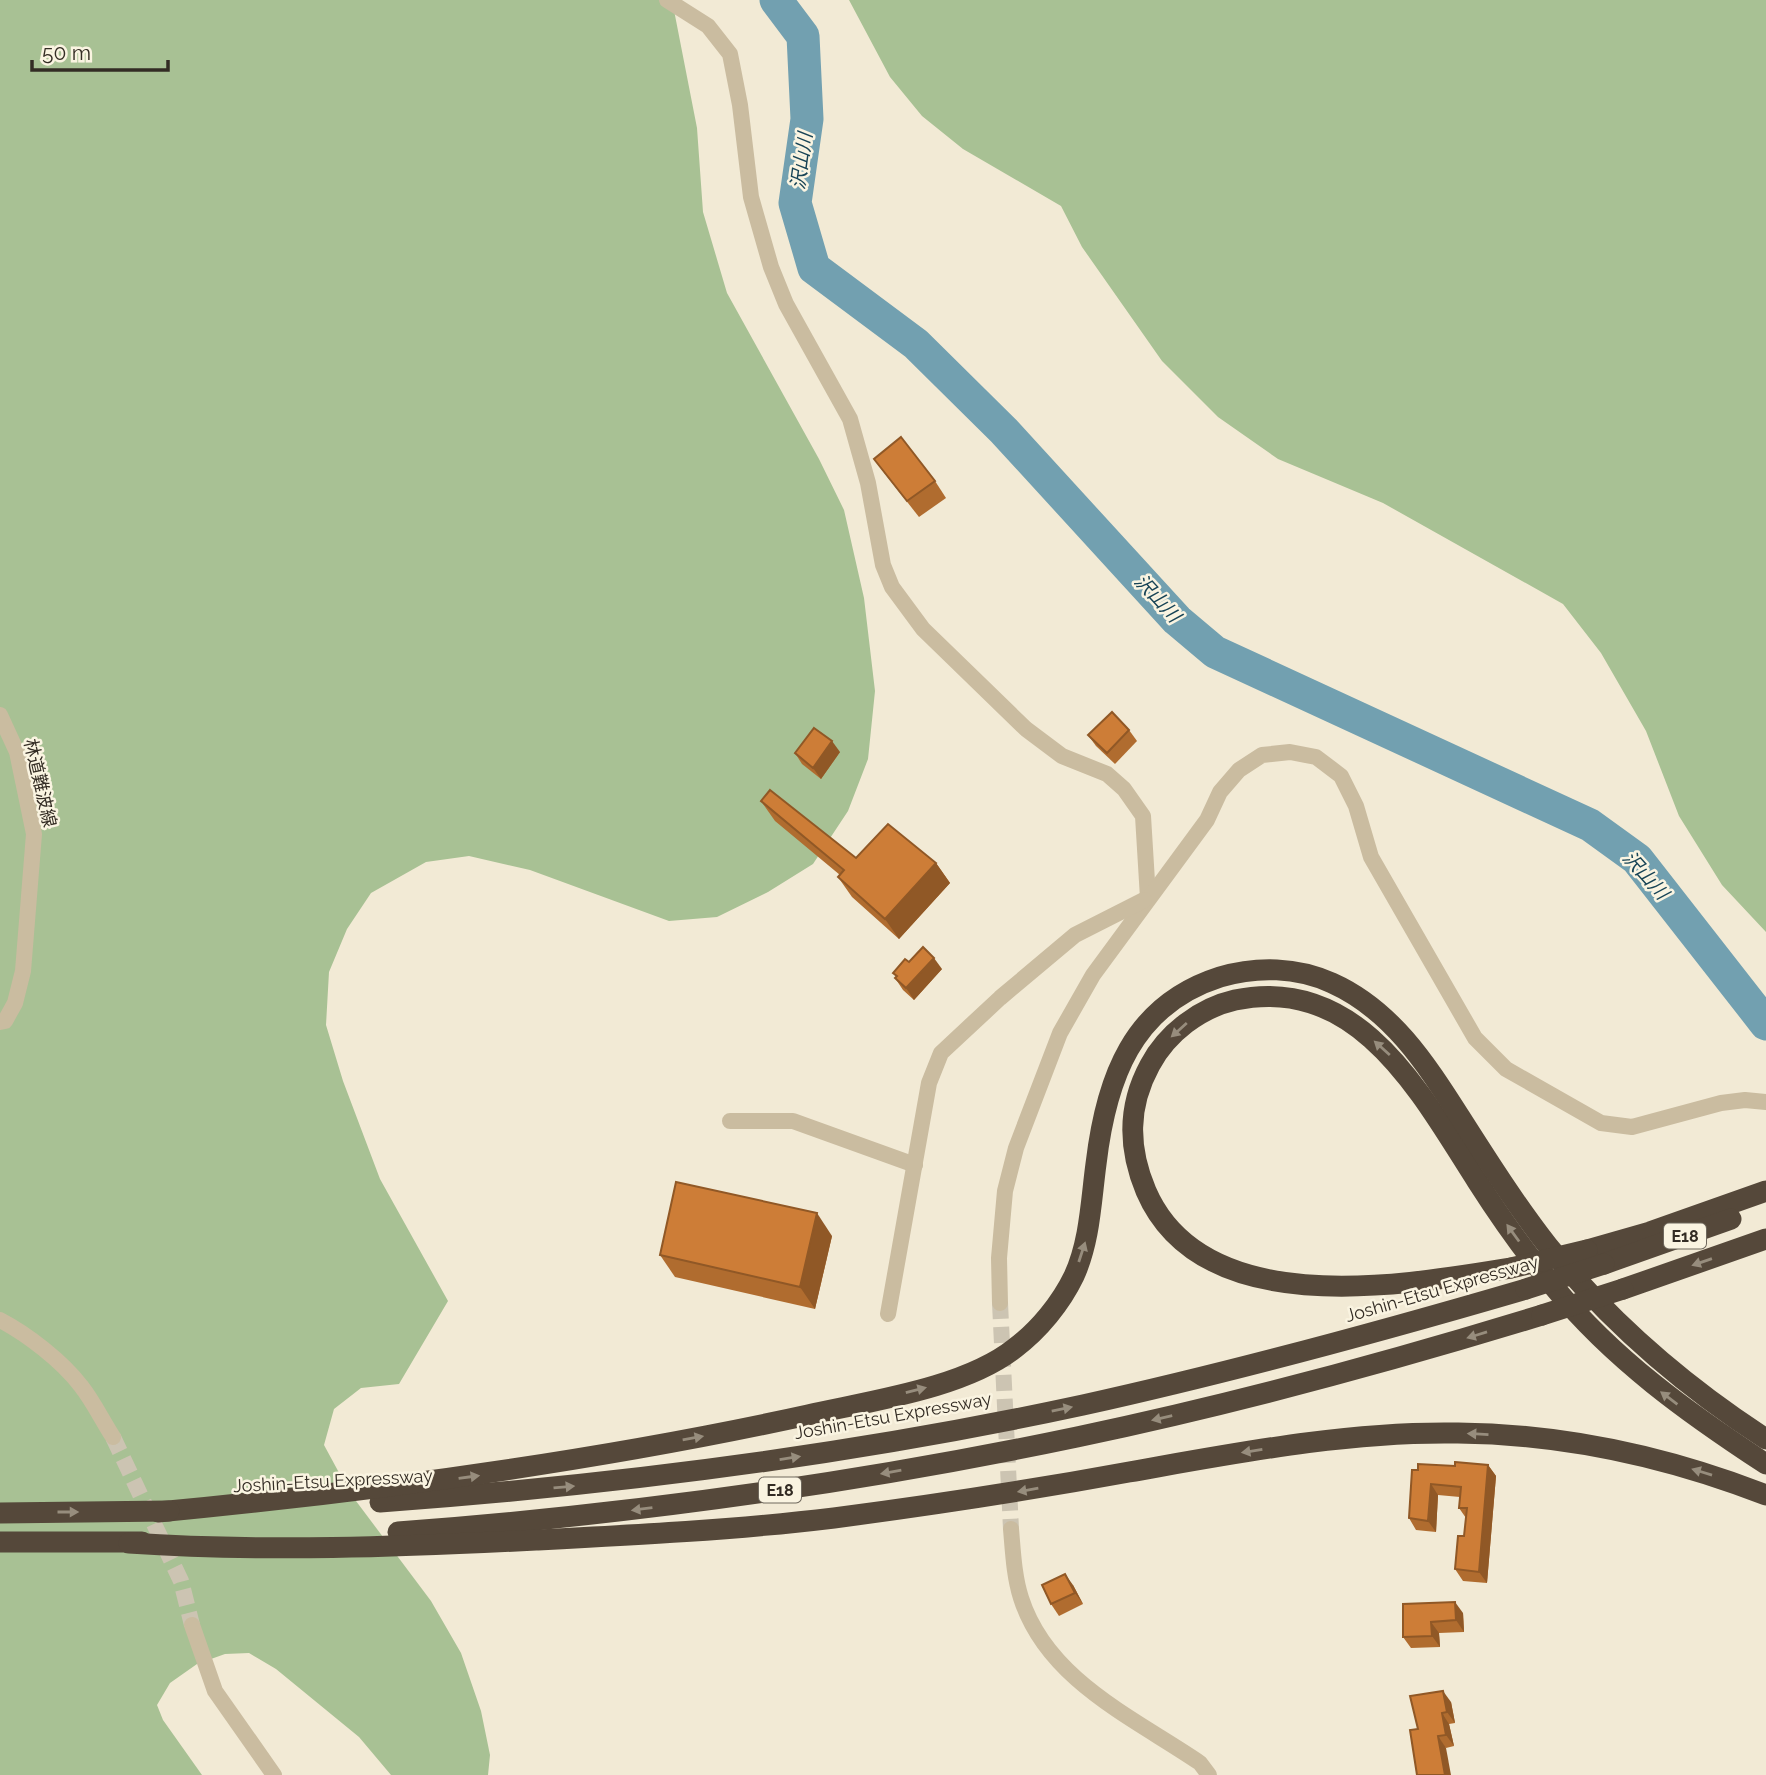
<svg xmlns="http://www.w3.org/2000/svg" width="1766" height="1775" font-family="Raleway,'Noto Sans JP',sans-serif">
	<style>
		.green { fill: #a8c194 }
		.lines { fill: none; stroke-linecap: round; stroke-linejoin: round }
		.river { stroke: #72a0b0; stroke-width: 33 }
		.street-tunnel { stroke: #ccc4b2; stroke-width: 16; stroke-dasharray: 16 8; stroke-linecap: butt }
		.street { stroke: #cabca0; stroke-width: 16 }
		.highway { stroke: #55483a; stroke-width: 21 }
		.highway-bridge { stroke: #55483a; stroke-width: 21 }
		.wall { fill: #b06c2f }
		.shaded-wall { fill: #905826 }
		.building { fill: #cd7d37; stroke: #905826; stroke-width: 2 }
		.oneway { fill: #978d7d }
		.labels { text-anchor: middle; stroke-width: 5; stroke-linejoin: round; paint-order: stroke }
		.shield { fill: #faf4e1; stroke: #6f685d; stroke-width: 2 }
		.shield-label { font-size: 16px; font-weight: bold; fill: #332c24 }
		.street-label { font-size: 18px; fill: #332c24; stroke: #faf4e1 }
		.water-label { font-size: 19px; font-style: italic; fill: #184456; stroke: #faf4e1 }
	</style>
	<rect width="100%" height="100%" fill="#f2ead5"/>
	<g class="green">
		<polygon points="0,0 672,0 697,128 703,212 727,293 819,459 844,510 864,598 875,691 868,759 848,811 813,864 768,892 717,917 669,921 530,870 469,856 426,862 371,893 347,929 329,972 326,1025 343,1081 380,1179 448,1301 399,1384 361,1388 334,1409 324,1445 350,1493 431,1601 461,1653 481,1711 490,1755 488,1775 391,1775 359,1737 276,1669 249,1653 225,1654 197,1664 170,1683 157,1705 163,1720 202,1775 0,1775"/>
		<polygon points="849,0 1766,0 1766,932 1722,885 1679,816 1646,731 1601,653 1563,604 1383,503 1278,459 1218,417 1162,361 1082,247 1061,206 963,149 922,116 890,77"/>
	</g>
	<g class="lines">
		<polyline class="river" points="776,0 803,36 807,119 795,203 814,268 916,344 1004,431 1177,620 1215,652 1590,825 1637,859 1766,1024"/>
		<g class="street-tunnel">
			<polyline points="1000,1303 1011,1529"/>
			<polyline points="113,1437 181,1581 192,1625"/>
		</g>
		<g class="street">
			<polyline points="667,0 708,26 730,54 740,105 751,197 771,267 786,304 850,419 868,483 883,565 892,587 923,629 1026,729 1062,756 1107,774 1124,789 1143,816 1148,898"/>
			<polyline points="0,715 17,752 34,834 23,971 15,1003 5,1021 0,1022"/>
			<polyline points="730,1121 793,1121 915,1165"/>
			<polyline points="1000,1303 999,1258 1005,1191 1016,1148 1060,1033 1093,975 1207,820 1220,792 1239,770 1262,755 1290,752 1316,757 1341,776 1356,806 1371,857 1475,1038 1506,1069 1601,1123 1632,1127 1721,1103 1745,1100 1766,1102"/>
			<polyline points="888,1314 929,1083 941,1053 1000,998 1075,935 1144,900"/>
			<path d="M0,1320C27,1334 62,1361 81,1386C93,1401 102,1420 113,1437"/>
			<path d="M1011,1529C1013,1552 1014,1576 1021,1598C1047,1680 1134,1718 1200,1763L1209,1775"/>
			<polyline points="192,1625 215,1691 274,1775"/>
		</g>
		<g class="highway">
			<polyline points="1587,1250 1650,1232 1766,1191"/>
			<polyline points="1604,1264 1731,1219"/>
			<path d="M1511,1268C1401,1286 1202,1321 1146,1191C1128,1148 1127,1107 1150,1065C1167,1033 1200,1008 1235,1000C1359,974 1421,1094 1477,1181C1500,1217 1526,1254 1554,1287C1614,1360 1688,1413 1766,1464"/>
			<polyline points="1623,1289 1766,1239"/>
			<path d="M380,1502C616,1485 851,1455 1083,1405C1232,1372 1379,1332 1526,1289"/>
			<path d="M158,1512C377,1491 593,1462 808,1415C870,1401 965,1388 1015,1348C1039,1330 1061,1303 1074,1276C1090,1241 1091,1201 1096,1164C1106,1079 1132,1005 1220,977C1257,966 1297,967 1332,983C1392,1010 1426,1064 1460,1117C1488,1161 1516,1205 1548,1246C1610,1322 1684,1386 1766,1439"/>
			<polyline points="0,1513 169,1511"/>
			<path d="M398,1532C626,1515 853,1484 1077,1437C1234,1404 1389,1362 1542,1315"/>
			<polyline points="0,1542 142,1542"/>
			<path d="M129,1543C265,1552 400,1547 536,1540C635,1535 735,1530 834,1518C933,1505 1031,1490 1129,1472C1237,1453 1348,1431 1458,1433C1564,1434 1668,1457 1766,1495"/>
		</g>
		<g class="highway-bridge">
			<polyline points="1511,1268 1587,1250"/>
			<polyline points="1526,1289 1604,1264"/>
			<polyline points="1542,1315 1623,1289"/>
		</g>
	</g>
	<g class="wall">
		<polygon points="874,459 935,481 946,498 919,517 886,475"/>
		<polygon points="1129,730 1137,741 1115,764 1096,746 1088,735"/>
		<polygon points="840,752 821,779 802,764 795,753"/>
		<polygon points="761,801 856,858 936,863 950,883 899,939 852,897 838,877 840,875 775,821"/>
		<polygon points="909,962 942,969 914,1000 903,990 895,978 896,977 893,973"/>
		<polygon points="832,1236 815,1309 675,1277 660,1255"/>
		<polygon points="1488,1465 1496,1476 1487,1583 1463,1581 1455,1569 1464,1536 1466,1518 1459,1508 1460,1497 1438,1495 1436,1532 1416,1530 1409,1518 1418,1470 1455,1466"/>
		<polygon points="1073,1585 1083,1604 1059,1616 1051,1604"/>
		<polygon points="1403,1604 1463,1613 1464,1632 1439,1633 1440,1647 1411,1648 1403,1637"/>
		<polygon points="1451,1702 1455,1723 1449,1724 1454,1746 1446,1748 1418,1729"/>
	</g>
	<g class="shaded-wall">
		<polygon points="832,741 840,752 821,779 813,768"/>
		<polygon points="936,863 950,883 899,939 885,919"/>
		<polygon points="934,958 942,969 914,1000 906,988"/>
		<polygon points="817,1213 832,1236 815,1309 800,1287"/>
		<polygon points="1488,1465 1496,1476 1487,1583 1479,1572"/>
		<polygon points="1431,1484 1438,1495 1436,1532 1428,1521"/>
		<polygon points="1065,1574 1073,1585 1083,1604 1075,1593"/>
		<polygon points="1455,1602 1463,1613 1464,1632 1456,1620"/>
		<polygon points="1431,1622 1439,1633 1440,1647 1432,1636"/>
		<polygon points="1443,1691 1451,1702 1455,1723 1447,1712"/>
		<polygon points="1442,1713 1449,1724 1454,1746 1446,1735"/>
		<polygon points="1438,1736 1446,1748 1451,1775 1445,1775"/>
	</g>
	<g class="building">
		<polygon points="901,437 935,481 907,501 874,459"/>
		<polygon points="1112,712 1129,730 1107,753 1088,735"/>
		<polygon points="814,728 832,741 813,768 795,753"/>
		<polygon points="770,790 856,858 888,824 936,863 885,919 838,877 844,870 761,801"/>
		<polygon points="923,947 934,958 906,988 895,978 897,976 893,973 905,959 909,962"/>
		<polygon points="676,1182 817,1213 800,1287 660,1255"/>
		<polygon points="1455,1462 1488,1465 1479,1572 1455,1569 1458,1536 1464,1536 1467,1508 1459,1508 1461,1487 1431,1484 1428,1521 1409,1518 1412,1470 1418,1470 1418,1464 1455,1466"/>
		<polygon points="1065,1574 1075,1593 1051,1604 1042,1585"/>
		<polygon points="1455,1602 1456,1620 1431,1622 1432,1636 1403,1637 1403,1604"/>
		<polygon points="1443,1691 1447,1712 1442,1713 1446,1735 1438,1736 1445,1775 1417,1775 1410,1730 1418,1729 1410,1696"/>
	</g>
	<defs><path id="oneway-solid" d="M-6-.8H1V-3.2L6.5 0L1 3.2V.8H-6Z" transform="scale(1.75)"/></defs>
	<g class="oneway">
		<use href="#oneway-solid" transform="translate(1179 1030) rotate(138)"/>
		<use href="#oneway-solid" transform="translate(1382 1048) rotate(-138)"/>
		<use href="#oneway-solid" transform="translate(1513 1233) rotate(-126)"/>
		<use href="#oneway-solid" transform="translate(1082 1252) rotate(-72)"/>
		<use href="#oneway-solid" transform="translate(1702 1262) rotate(161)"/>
		<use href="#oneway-solid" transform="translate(1477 1335) rotate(163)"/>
		<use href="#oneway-solid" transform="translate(916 1390) rotate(-14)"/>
		<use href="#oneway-solid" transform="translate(1669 1398) rotate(-143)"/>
		<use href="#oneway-solid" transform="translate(1062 1409) rotate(-11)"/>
		<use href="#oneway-solid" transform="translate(1162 1418) rotate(167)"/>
		<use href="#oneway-solid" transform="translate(1478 1434) rotate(-177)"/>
		<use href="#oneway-solid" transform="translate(693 1438) rotate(-10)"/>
		<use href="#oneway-solid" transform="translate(1252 1451) rotate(171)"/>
		<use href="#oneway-solid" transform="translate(790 1458) rotate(-9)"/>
		<use href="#oneway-solid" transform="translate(891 1472) rotate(170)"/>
		<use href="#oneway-solid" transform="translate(1702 1472) rotate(-163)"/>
		<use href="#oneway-solid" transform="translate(469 1477) rotate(-8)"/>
		<use href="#oneway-solid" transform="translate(564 1487) rotate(-5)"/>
		<use href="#oneway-solid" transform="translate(1028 1490) rotate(170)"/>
		<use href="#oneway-solid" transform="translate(642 1509) rotate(173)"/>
		<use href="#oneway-solid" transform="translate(68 1512)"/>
	</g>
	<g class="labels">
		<g class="shield">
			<rect x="1664" y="1223.5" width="42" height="25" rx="5"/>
			<rect x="759" y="1477.5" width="42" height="25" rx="5"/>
		</g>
		<g class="shield-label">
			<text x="1685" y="1242">E18</text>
			<text x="780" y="1496">E18</text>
		</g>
		<g class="street-label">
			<text transform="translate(40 783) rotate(77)" y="6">林道難波線</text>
			<text transform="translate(1442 1289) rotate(-16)" y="6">Joshin-Etsu Expressway</text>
			<text transform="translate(893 1416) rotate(-10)" y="6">Joshin-Etsu Expressway</text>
			<text transform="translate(333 1481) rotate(-3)" y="6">Joshin-Etsu Expressway</text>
		</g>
		<g class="water-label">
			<text transform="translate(801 161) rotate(-82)" y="7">沢山川</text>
			<text transform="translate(1158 598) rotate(47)" y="7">沢山川</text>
			<text transform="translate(1646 875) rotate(48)" y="7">沢山川</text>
		</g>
	</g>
	<path d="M32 60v10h136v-10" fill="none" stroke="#332c24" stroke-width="3.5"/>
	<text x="42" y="60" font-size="21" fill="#332c24" stroke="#faf4e1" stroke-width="5" paint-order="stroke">50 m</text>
</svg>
